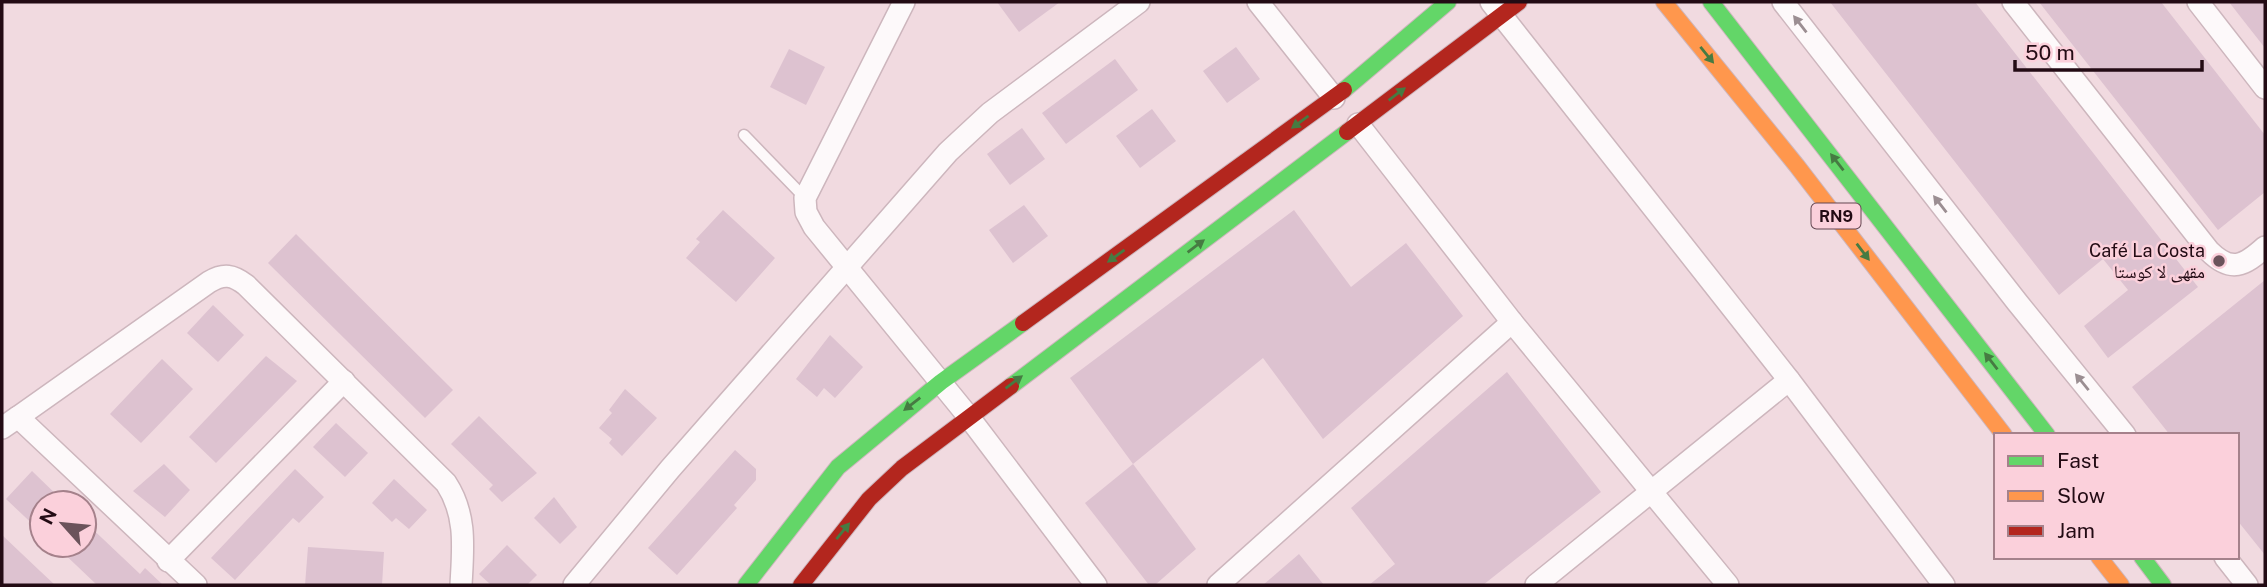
<svg xmlns="http://www.w3.org/2000/svg" width="2267" height="587" font-family="'Public Sans','Noto Naskh Arabic',sans-serif">
	<style>
		.building { fill: #ddc2d0 }
		.lines { fill: none; stroke-linecap: round; stroke-linejoin: round }
		.lane-casing { stroke: #cdb6bd; stroke-width: 13 }
		.street-casing { stroke: #cdb6bd; stroke-width: 24 }
		.fast-casing { stroke: #cdb6bd; stroke-width: 18 }
		.slow-casing { stroke: #cdb6bd; stroke-width: 18 }
		.jam-casing { stroke: #cdb6bd; stroke-width: 18 }
		.lane { stroke: #fdf9fa; stroke-width: 10 }
		.street { stroke: #fdf9fa; stroke-width: 21 }
		.fast { stroke: #63d668; stroke-width: 16 }
		.slow { stroke: #ff974d; stroke-width: 16 }
		.jam { stroke: #b3261e; stroke-width: 16 }
		.oneway { fill: #9b8e92 }
		.oneway2 { fill: #467b42 }
		.poi-dot { fill: #6b535b; stroke: #fbd0db; stroke-width: 2.5 }
		.labels { text-anchor: middle; stroke-width: 5; stroke-linejoin: round; paint-order: stroke }
		.shield { fill: #fbd0db; stroke: #644650; stroke-width: 2 }
		.shield-label { font-size: 16px; font-weight: bold; fill: #230b14 }
		.poi-label { font-size: 18px; fill: #230b14; stroke: #fbd0db; text-anchor: end }
	</style>
	<rect width="100%" height="100%" fill="#f1dae0"/>
	<g class="building">
		<polygon points="997,2 1060,2 1019,32"/>
		<polygon points="1830,2 1975,2 2198,287 2108,358 2084,326 2128,290 2103,259 2059,295"/>
		<polygon points="2039,2 2161,2 2265,135 2265,192 2218,230"/>
		<polygon points="2229,2 2265,2 2265,48 2243,20"/>
		<polygon points="1236,47 1260,79 1227,103 1203,71"/>
		<polygon points="789,49 825,67 806,105 770,87"/>
		<polygon points="1115,59 1138,90 1066,144 1042,113"/>
		<polygon points="1152,109 1176,141 1140,168 1116,136"/>
		<polygon points="1022,128 1045,159 1010,185 987,154"/>
		<polygon points="1024,205 1048,236 1013,263 989,230"/>
		<polygon points="723,210 775,258 736,302 686,258 700,242 696,239"/>
		<polygon points="1294,210 1351,287 1406,243 1463,316 1323,439 1263,358 1133,464 1070,378"/>
		<polygon points="296,234 453,390 425,418 268,263"/>
		<polygon points="2265,280 2265,555 2237,520 2237,435 2170,435 2132,387"/>
		<polygon points="213,305 244,335 218,362 187,333"/>
		<polygon points="830,335 863,367 835,398 824,388 817,397 796,379"/>
		<polygon points="266,356 297,381 216,463 189,437"/>
		<polygon points="162,359 193,389 141,443 110,414"/>
		<polygon points="1507,372 1601,492 1483,585 1369,585 1395,564 1351,508"/>
		<polygon points="625,389 657,418 622,456 609,443 612,439 599,428 612,413 609,410"/>
		<polygon points="479,416 537,473 502,502 489,489 493,485 451,444"/>
		<polygon points="336,423 368,453 345,477 313,447"/>
		<polygon points="735,450 756,469 756,480 734,505 737,508 677,575 648,548"/>
		<polygon points="164,464 190,490 165,517 133,491"/>
		<polygon points="1133,464 1196,549 1155,585 1149,585 1085,503"/>
		<polygon points="295,469 324,497 299,523 293,518 235,580 211,558"/>
		<polygon points="32,471 65,503 42,503 42,533 6,499"/>
		<polygon points="394,479 427,510 409,529 396,518 392,522 372,503"/>
		<polygon points="554,497 577,527 560,544 534,518"/>
		<polygon points="84,521 140,574 145,568 163,585 97,585 55,545 84,545"/>
		<polygon points="2,535 40,571 55,585 4,585 2,583"/>
		<polygon points="507,545 537,575 527,585 491,585 479,574"/>
		<polygon points="308,547 384,552 382,585 305,585"/>
		<polygon points="1299,554 1324,585 1263,585"/>
	</g>
	<g class="lines">
		<g class="lane-casing">
			<polyline id="lane" points="744,135 805,198"/>
		</g>
		<g class="street-casing">
			<g id="street">
				<polyline points="904,2 805,198 806,212 814,227 968,416 1096,585"/>
				<polyline points="1258,2 1334,98"/>
				<polyline points="1491,2 1789,380 1944,585"/>
				<polyline points="1783,2 2017,302 2125,435"/>
				<path d="M2013,2L2209,251C2231,273 2244,266 2265,247"/>
				<polyline points="2198,2 2265,88"/>
				<polyline points="1358,124 1512,322 1728,585"/>
				<path d="M18,417L209,282C224,273 233,275 246,285L446,483C467,515 463,548 461,585"/>
				<polyline points="2,428 18,417 196,585"/>
				<polyline points="2225,557 2247,585"/>
				<polyline points="168,561 344,381"/>
				<polyline points="574,585 670,469 948,152 990,113 1139,2"/>
				<polyline points="1218,585 1512,322"/>
				<polyline points="1536,585 1789,380"/>
			</g>
		</g>
		<g class="fast-casing">
			<g id="fast">
				<polyline points="1711,2 2047,435"/>
				<polyline points="1344,90 1448,2"/>
				<polyline points="1011,386 1347,132"/>
				<polyline points="2142,557 2163,585"/>
				<polyline points="746,585 838,467 941,382 1023,323"/>
			</g>
		</g>
		<g class="slow-casing">
			<g id="slow">
				<polyline points="1664,2 1797,166 2004,435"/>
				<polyline points="2099,557 2121,585"/>
			</g>
		</g>
		<g class="jam-casing">
			<g id="jam">
				<polyline points="1347,132 1519,2"/>
				<polyline points="1023,323 1344,90"/>
				<polyline points="801,585 869,499 902,468 1011,386"/>
			</g>
		</g>
		<use href="#lane" class="lane"/>
		<use href="#street" class="street"/>
		<use href="#fast" class="fast"/>
		<use href="#slow" class="slow"/>
		<use href="#jam" class="jam"/>
	</g>
	<defs><path id="oneway-solid" d="M-6-.8H1V-3.2L6.5 0L1 3.2V.8H-6Z" transform="scale(1.75)"/></defs>
	<g class="oneway">
		<use href="#oneway-solid" transform="translate(1800 24) rotate(-128)"/>
		<use href="#oneway-solid" transform="translate(1940 204) rotate(-128)"/>
		<use href="#oneway-solid" transform="translate(2082 382) rotate(-129)"/>
	</g>
	<g class="oneway2">
		<use href="#oneway-solid" transform="translate(1707 55) rotate(51)"/>
		<use href="#oneway-solid" transform="translate(1397 94) rotate(-37)"/>
		<use href="#oneway-solid" transform="translate(1300 122) rotate(144)"/>
		<use href="#oneway-solid" transform="translate(1837 162) rotate(-128)"/>
		<use href="#oneway-solid" transform="translate(1196 246) rotate(-37)"/>
		<use href="#oneway-solid" transform="translate(1863 252) rotate(53)"/>
		<use href="#oneway-solid" transform="translate(1116 256) rotate(144)"/>
		<use href="#oneway-solid" transform="translate(1991 361) rotate(-128)"/>
		<use href="#oneway-solid" transform="translate(1014 382) rotate(-37)"/>
		<use href="#oneway-solid" transform="translate(912 404) rotate(142)"/>
		<use href="#oneway-solid" transform="translate(843 531) rotate(-51)"/>
	</g>
	<circle class="poi-dot" cx="2219" cy="261" r="7"/>
	<g class="labels">
		<rect class="shield" x="1811.5" y="203.5" width="49" height="25" rx="5"/>
		<g class="shield-label">
			<text x="1836" y="222">RN9</text>
		</g>
		<g class="poi-label">
			<text x="2205" y="257">Café La Costa<tspan x="2205" dy="21">مقهى لا كوستا</tspan></text>
		</g>
	</g>
	<rect width="2267" height="587" fill="none" stroke="#230b14" stroke-width="7"/>
	<rect x="1994" y="433" width="245" height="126" fill="#fbd0db" stroke="#a5818b" stroke-width="2"/>
	<rect x="2008" y="456" width="35" height="10" fill="#63d668" stroke="#a5818b" stroke-width="2"/>
	<text x="2057" y="468" font-size="21" fill="#230b14">Fast</text>
	<rect x="2008" y="491" width="35" height="10" fill="#ff974d" stroke="#a5818b" stroke-width="2"/>
	<text x="2057" y="503" font-size="21" fill="#230b14">Slow</text>
	<rect x="2008" y="526" width="35" height="10" fill="#b3261e" stroke="#a5818b" stroke-width="2"/>
	<text x="2057" y="538" font-size="21" fill="#230b14">Jam</text>
	<g transform="translate(63 524) rotate(297)"><circle r="33" fill="#fbd0db" stroke="#a5818b" stroke-width="2"/>
	<path d="M0-5L12 26L0 18L-12 26Z" fill="#6b535b"/>
	<text y="-10" font-size="19" font-weight="bold" text-anchor="middle" fill="#230b14">N</text>
	</g>
	<path d="M2015 60v10h187v-10" fill="none" stroke="#230b14" stroke-width="3.5"/>
	<text x="2025" y="60" font-size="21" fill="#230b14" stroke="#fbd0db" stroke-width="5" paint-order="stroke">50 m</text>
</svg>
